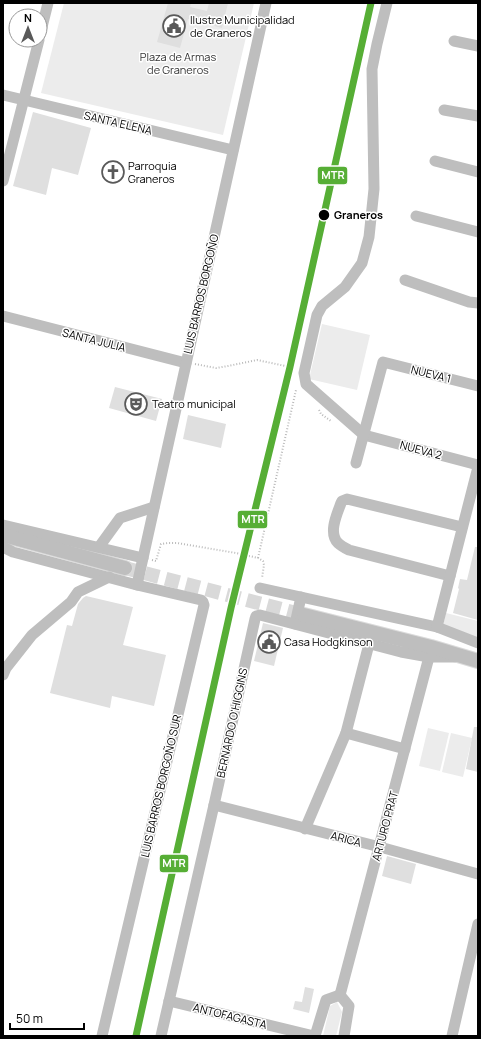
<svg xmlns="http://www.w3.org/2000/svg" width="481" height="1039" font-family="Manrope,sans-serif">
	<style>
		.green { fill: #ececec }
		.building { fill: #dfdfdf }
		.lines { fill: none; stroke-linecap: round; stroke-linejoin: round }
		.major-tunnel { stroke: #d9d9d9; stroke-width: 14; stroke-dasharray: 14 7; stroke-linecap: butt }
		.major-casing { stroke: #dbdbdb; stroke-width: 16 }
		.path { stroke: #b9b9b9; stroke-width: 2; stroke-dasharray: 1 2; stroke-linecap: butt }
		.minor { stroke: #bebebe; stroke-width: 11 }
		.major { stroke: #bebebe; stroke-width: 14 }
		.rail-1-casing { stroke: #fff; stroke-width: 10 }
		.rail-1 { stroke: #56ae35; stroke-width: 7 }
		.stop-dot { fill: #000; stroke: #fff; stroke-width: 1.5 }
		.labels { text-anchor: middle; stroke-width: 3; stroke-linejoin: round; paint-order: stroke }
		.poi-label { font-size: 11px; fill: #000; stroke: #fff; text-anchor: start }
		.park-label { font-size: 11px; fill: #333; stroke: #fff }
		.street-label { font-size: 11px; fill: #000; stroke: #fff }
		.stop-label { font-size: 11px; font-weight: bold; fill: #000; stroke: #fff; text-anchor: start }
		.line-badge { stroke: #fff; stroke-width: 1.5 }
		.badge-label { font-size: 11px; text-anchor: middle; font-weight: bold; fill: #fff }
	</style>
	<rect width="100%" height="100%" fill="#fff"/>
	<g class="green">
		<polygon points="64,3 254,3 223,135 41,93"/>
		<polygon points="322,324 370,335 357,390 309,379"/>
		<polygon points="446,613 478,621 478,640 443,626"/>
		<polygon points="428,728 449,733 440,771 419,766"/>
		<polygon points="451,733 472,738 463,777 442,772"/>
		<polygon points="337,1002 342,1012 336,1036 323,1036 330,1006"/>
	</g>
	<g class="building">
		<polygon points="168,3 191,3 190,7 207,11 209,3 228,3 222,28 188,19 180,48 157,42"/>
		<polygon points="33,112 91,128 78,175 52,168 46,195 13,186"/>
		<polygon points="115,387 162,399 156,421 109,408"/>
		<polygon points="188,415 226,424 221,448 183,439"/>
		<polygon points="475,547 478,547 478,620 453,613 459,589 458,588 460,579 467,580"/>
		<polygon points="86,596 133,607 123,645 166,655 154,706 112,696 110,708 50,693 67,625 72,626 78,604 83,598"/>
		<polygon points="263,623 283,628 274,666 254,661"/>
		<polygon points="474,727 478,727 478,772 466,769"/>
		<polygon points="387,856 416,864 411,884 382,876"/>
		<polygon points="305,987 314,989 309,1013 293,1009 295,1001 302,1002"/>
	</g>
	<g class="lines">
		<polyline class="major-tunnel" points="125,568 304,615"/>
		<g class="major-casing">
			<g id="major">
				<polyline points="3,535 125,568"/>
				<polyline points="304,615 431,647 478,661"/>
			</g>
		</g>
		<g class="path">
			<polyline points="195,364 216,368 228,366 257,360 295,368"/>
			<polyline points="319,410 321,414 331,421"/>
			<polyline points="258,558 296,390"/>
			<polyline points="152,560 156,561 161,544 168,543 177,543 236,553 258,558 263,561 264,565 262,578"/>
		</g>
		<g class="minor">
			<polyline points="387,3 377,44 372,69 374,189 369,237 362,263 345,287 322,306 317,315 304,373 306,384 364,435 478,465"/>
			<polyline points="40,35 48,3"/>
			<polyline points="454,41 478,46"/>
			<polyline points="3,95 233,150"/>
			<polyline points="444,110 478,116"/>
			<polyline points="435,161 478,172"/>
			<polyline points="3,181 39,40"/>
			<polyline points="416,216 478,232"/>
			<polyline points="405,280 469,302 478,303"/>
			<polyline points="3,316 186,363"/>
			<polyline points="356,463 383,362 478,386"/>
			<polyline points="3,525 143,558"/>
			<polyline points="3,547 13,552 137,585 201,600 203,602 204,605 102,1036"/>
			<polyline points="99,547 120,518 154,507"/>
			<path d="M450,576L349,550C345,548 341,546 338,543C328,533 337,514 341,503L342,501L347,499L462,527"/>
			<polyline points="137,585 266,3"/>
			<polyline points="260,588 437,627 478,643"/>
			<polyline points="295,624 301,597"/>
			<polyline points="437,627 478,467"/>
			<polyline points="3,675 6,668 32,635 71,602 78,592 109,577"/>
			<polyline points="346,733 405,749"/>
			<polyline points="214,805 380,847 478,874"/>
			<polyline points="305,829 346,733 369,644"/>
			<polyline points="340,995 429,657"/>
			<polyline points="340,995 349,1006 344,1036"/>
			<polyline points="169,1001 314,1036"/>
			<polyline points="161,1036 214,805 255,619 256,616 260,615 401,652 429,657 454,657"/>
			<polyline points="315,1036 326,1000 340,995"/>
			<polyline points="452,1036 478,924"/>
		</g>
		<use href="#major" class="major"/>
		<g class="rail-1-casing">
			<polyline id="rail-1" points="136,1036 231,608 290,367 371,3"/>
		</g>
		<use href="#rail-1" class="rail-1"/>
	</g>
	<defs>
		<g id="civic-ring" transform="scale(1.15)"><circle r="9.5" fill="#fff" stroke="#595959" stroke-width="1.5"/><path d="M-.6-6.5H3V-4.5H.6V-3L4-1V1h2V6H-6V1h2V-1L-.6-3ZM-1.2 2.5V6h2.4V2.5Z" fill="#595959"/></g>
		<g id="church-ring" transform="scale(1.15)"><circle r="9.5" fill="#fff" stroke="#595959" stroke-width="1.5"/><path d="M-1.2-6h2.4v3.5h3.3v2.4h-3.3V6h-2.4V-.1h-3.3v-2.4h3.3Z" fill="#595959"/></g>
		<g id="theatre-ring" transform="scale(1.15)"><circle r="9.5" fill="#fff" stroke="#595959" stroke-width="1.5"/><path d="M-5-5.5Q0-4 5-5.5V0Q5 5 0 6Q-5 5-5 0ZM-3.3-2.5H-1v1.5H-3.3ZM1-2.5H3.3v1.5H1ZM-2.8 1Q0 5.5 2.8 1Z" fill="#595959"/></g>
	</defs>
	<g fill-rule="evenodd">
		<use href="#civic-ring" x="174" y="26"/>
		<use href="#church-ring" x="113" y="172"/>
		<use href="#theatre-ring" x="136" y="404"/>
		<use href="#civic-ring" x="269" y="642"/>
	</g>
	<circle class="stop-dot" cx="324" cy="215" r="6"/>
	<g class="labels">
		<g class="poi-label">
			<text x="190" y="24">Ilustre Municipalidad<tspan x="190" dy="13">de Graneros</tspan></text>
			<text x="128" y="170">Parroquia<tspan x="128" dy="13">Graneros</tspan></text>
			<text x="152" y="408">Teatro municipal</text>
			<text x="284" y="646">Casa Hodgkinson</text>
		</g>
		<g class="park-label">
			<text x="178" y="61">Plaza de Armas<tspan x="178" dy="13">de Graneros</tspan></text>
		</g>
		<g class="street-label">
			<text transform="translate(118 123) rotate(13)" y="4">SANTA ELENA</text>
			<text transform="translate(201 294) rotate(-77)" y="4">LUIS BARROS BORGOÑO</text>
			<text transform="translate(94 340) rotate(14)" y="4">SANTA JULIA</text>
			<text transform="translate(431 374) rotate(14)" y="4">NUEVA 1</text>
			<text transform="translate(421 450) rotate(15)" y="4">NUEVA 2</text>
			<text transform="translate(232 723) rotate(-78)" y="4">BERNARDO O'HIGGINS</text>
			<text transform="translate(161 786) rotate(-77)" y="4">LUIS BARROS BORGOÑO SUR</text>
			<text transform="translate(385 826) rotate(-75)" y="4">ARTURO PRAT</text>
			<text transform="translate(346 839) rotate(14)" y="4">ARICA</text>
			<text transform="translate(230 1016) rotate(14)" y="4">ANTOFAGASTA</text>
		</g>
		<g class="stop-label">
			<text x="334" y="219">Graneros</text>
		</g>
	</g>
	<g class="line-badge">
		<rect x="317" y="166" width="31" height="19" rx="4" fill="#56ae35"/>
		<rect x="237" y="510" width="31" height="19" rx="4" fill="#56ae35"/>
		<rect x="159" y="854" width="30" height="19" rx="4" fill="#56ae35"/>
	</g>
	<g class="badge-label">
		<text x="333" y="179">MTR</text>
		<text x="253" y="523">MTR</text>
		<text x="174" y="867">MTR</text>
	</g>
	<rect width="481" height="1039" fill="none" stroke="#000000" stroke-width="8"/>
	<g transform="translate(28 28)"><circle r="19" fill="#ffffff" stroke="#999999"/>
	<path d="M0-3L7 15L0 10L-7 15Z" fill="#595959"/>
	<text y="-6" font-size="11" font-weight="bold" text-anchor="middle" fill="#000000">N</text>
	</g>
	<path d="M10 1023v6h74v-6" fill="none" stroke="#000000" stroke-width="2"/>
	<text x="16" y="1023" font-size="12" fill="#000000" stroke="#ffffff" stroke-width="3" paint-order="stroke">50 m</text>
</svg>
